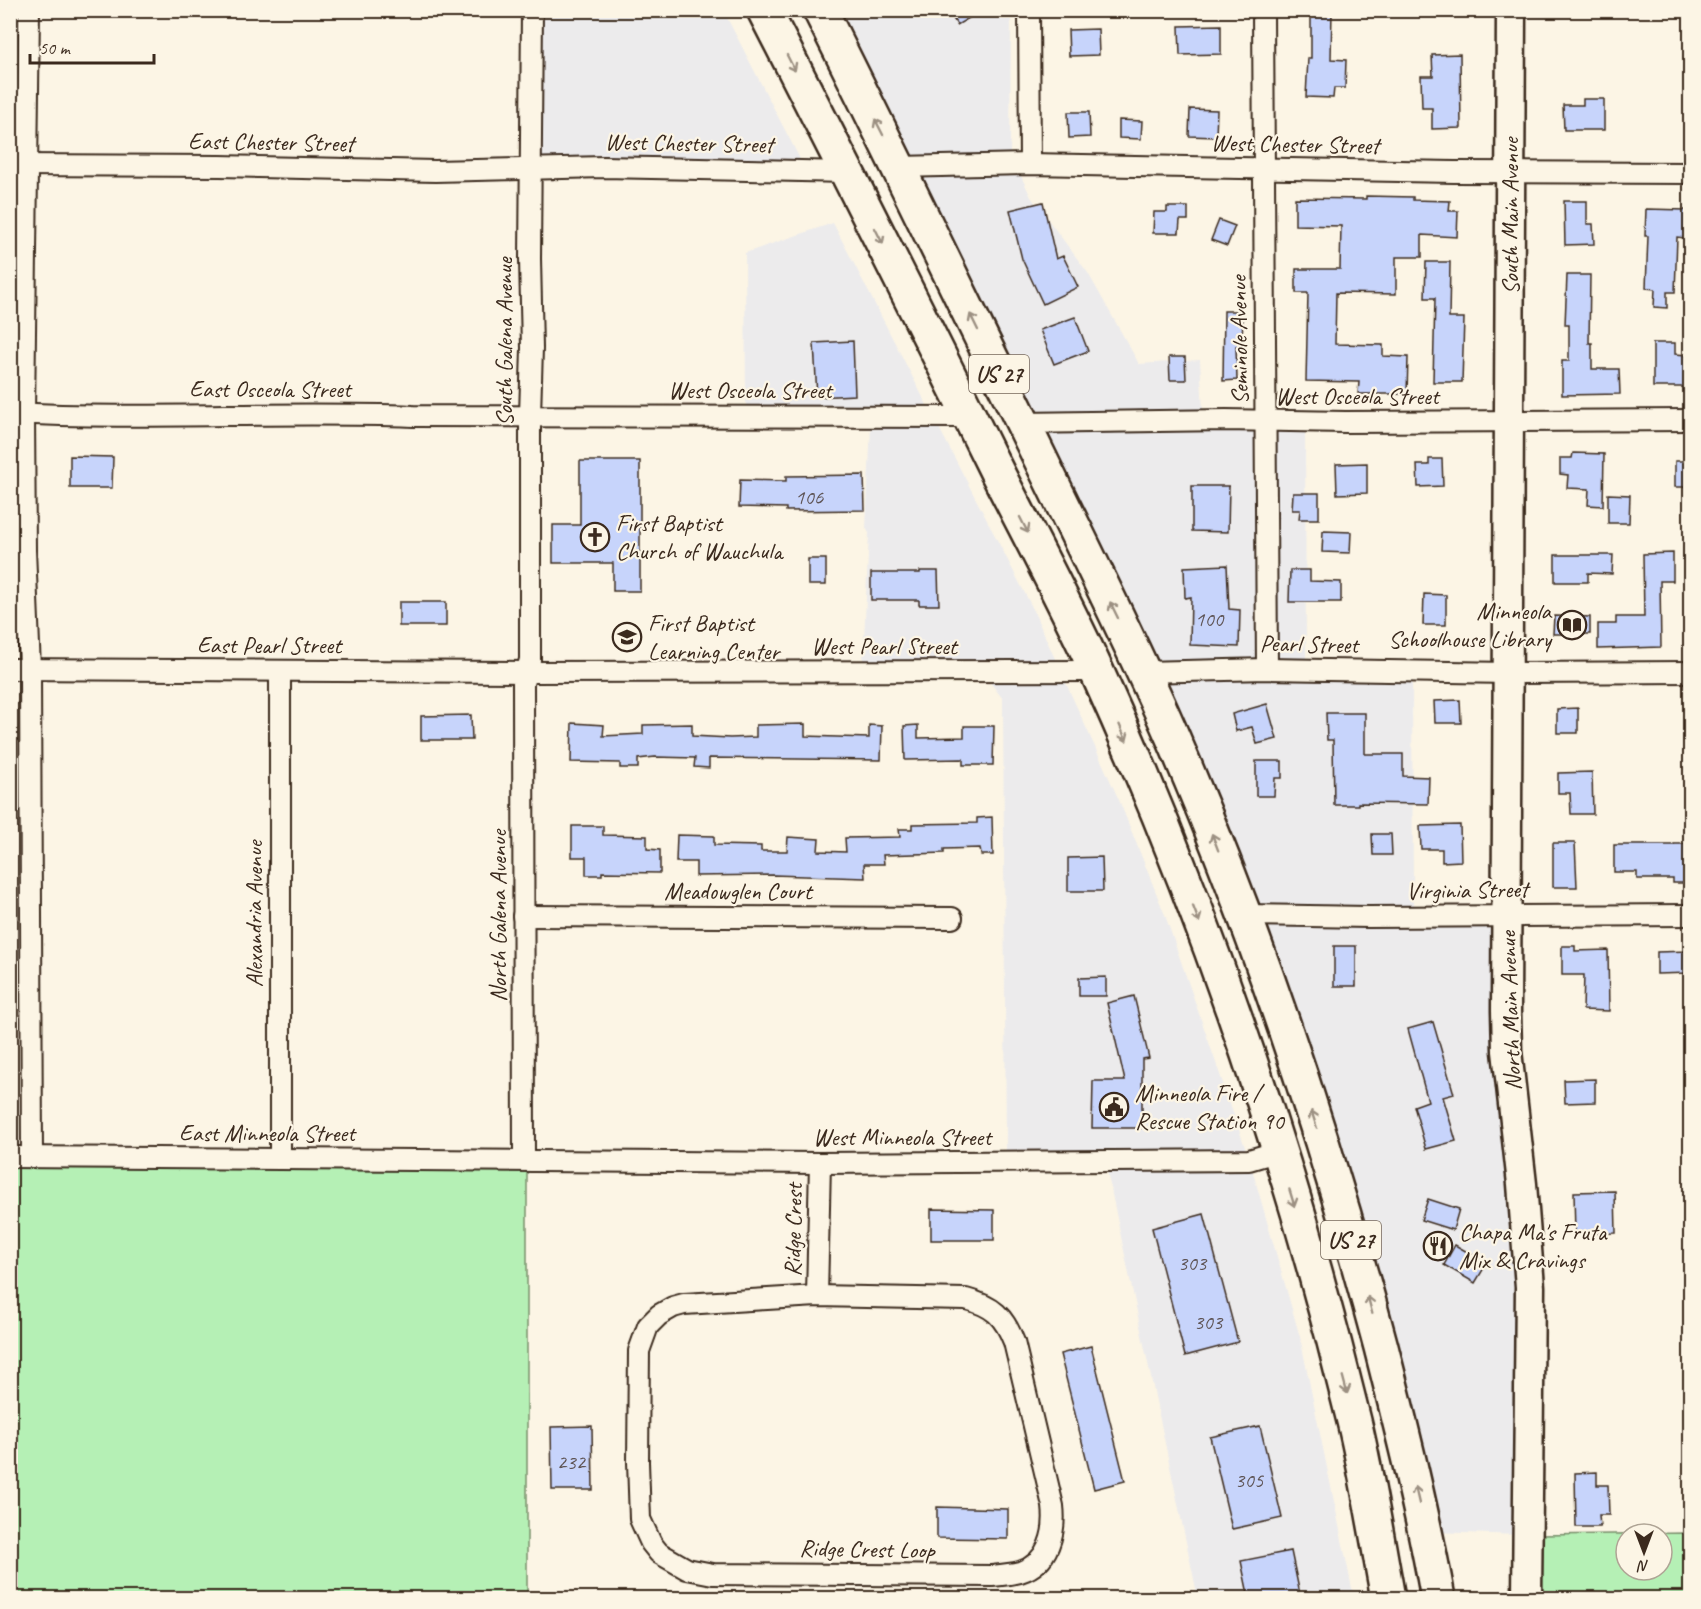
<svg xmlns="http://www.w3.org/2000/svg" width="1701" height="1609" font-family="Caveat,sans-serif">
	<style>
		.built { fill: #ecebec }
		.green { fill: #b5f0b5; stroke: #788d6a; stroke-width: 1.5; fill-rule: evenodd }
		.building { fill: #c7d4fb; stroke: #3b2a1e; stroke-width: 1.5 }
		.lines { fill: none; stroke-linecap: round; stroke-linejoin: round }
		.street-casing { stroke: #3b2a1e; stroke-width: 24 }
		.secondary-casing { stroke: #3b2a1e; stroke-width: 33 }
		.highway-casing { stroke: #3b2a1e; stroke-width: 38 }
		.street { stroke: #fcf5e5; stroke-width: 20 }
		.secondary { stroke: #fcf5e5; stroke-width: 28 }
		.highway { stroke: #fcf5e5; stroke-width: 33 }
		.oneway { stroke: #9c9082 }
		.labels { text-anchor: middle; stroke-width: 4.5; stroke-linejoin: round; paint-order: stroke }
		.number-label { font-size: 21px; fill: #5e5455 }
		.shield { fill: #fcf5e5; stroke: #75675a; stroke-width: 1.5 }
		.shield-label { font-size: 22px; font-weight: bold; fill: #3b2a1e }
		.street-label { font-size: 24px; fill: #3b2a1e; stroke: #fcf5e5 }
		.poi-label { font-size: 24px; fill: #3b2a1e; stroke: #fcf5e5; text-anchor: start }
	</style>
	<rect width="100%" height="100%" fill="#fcf5e5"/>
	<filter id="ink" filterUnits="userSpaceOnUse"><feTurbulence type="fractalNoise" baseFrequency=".0167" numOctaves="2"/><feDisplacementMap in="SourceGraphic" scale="12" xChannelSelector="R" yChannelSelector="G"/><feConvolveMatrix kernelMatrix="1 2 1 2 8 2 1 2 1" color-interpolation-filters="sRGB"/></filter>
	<g filter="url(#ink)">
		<g class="built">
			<polygon points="723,10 801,161 539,159 541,11"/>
			<polygon points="838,11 1011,11 1010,155 910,157"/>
			<polygon points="1020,174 1031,197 1088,273 1139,364 1200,360 1203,411 1035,413 919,176"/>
			<polygon points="833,223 928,407 746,406 745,253"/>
			<polygon points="871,426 938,426 1031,605 1056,661 863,662 869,533 866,528"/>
			<polygon points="1226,429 1257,430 1258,659 1151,662 1044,432"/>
			<polygon points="1274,430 1305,431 1306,660 1275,659"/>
			<polygon points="1267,678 1412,681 1413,907 1249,905 1160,681"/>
			<polygon points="989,681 1065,681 1119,800 1165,915 1246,1150 1006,1153 1003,699"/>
			<polygon points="1257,925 1498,925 1520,1269 1520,1535 1434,1532"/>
			<polygon points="1252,1169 1300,1337 1354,1598 1198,1598 1107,1171"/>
		</g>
		<g class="green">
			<polygon points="10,1168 527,1169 527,1598 11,1598"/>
			<path d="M1690,1533V1598H1543L1540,1535ZM1626,1534H1662V1570H1626Z"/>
		</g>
		<g class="building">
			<polygon points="948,10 983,10 957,25"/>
			<polygon points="1311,10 1332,10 1331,59 1346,60 1345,88 1334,88 1333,98 1306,97 1308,58 1311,58"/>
			<polygon points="1221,25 1221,54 1180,55 1179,26"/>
			<polygon points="1098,29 1099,55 1069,56 1068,30"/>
			<polygon points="1460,54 1461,128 1432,129 1432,108 1422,108 1421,76 1433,76 1432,55"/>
			<polygon points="1583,99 1604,99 1604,130 1564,130 1563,105 1583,105"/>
			<polygon points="1190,109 1217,110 1216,137 1189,136"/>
			<polygon points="1068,112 1089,112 1090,137 1069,138"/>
			<polygon points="1119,120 1142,121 1141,139 1119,138"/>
			<polygon points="1366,196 1413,197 1413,200 1450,201 1449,211 1458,211 1457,237 1422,235 1422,257 1396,257 1396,294 1336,293 1335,344 1383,345 1383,356 1408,357 1407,394 1358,394 1359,382 1306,381 1308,293 1296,293 1296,269 1340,269 1341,226 1295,225 1295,198 1366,199"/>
			<polygon points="1564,201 1587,201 1587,224 1593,224 1594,244 1565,245"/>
			<polygon points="1043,202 1056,259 1063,256 1078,287 1043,304 1022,259 1010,210"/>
			<polygon points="1167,207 1188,207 1188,220 1180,220 1179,233 1153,233 1154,212 1167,212"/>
			<polygon points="1646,209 1686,210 1685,238 1677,237 1675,292 1667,292 1667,308 1654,307 1655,289 1646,288 1648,236 1645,236"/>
			<polygon points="1219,220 1235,226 1227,246 1211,240"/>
			<polygon points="1426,262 1450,262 1449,318 1464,318 1462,382 1433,382 1435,298 1425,298"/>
			<polygon points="1567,275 1590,275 1589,343 1592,343 1592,369 1619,369 1620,394 1562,395 1562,361 1569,361 1569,325 1565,325"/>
			<polygon points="1224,311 1243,311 1242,346 1236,346 1237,380 1223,381"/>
			<polygon points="1075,317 1088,351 1054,364 1040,330"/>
			<polygon points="853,341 855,395 817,397 814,343"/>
			<polygon points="1653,343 1675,343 1675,354 1687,355 1687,369 1690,369 1690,387 1653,387"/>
			<polygon points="1169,357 1185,357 1186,380 1170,380"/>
			<polygon points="1573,453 1604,454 1603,506 1588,505 1589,489 1567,488 1568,475 1560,474 1560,458 1572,458"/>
			<polygon points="70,456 113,457 112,488 70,488"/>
			<polygon points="1429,459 1442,459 1443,486 1418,487 1417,465 1429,465"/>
			<polygon points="580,461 640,461 640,591 613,591 613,563 553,563 553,525 580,525"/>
			<rect x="1675" y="461" width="15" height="26"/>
			<polygon points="1367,463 1367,493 1337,494 1336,464"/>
			<polygon points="864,475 865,510 786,511 786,508 739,507 740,480 786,481 786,476"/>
			<polygon points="1192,486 1229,486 1228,532 1192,531"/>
			<polygon points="1293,493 1319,493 1319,519 1299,519 1300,510 1292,510"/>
			<polygon points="1608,494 1630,495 1629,523 1608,523"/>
			<polygon points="1323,531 1351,532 1350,553 1322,552"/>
			<polygon points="1673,553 1673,581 1660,581 1661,647 1598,649 1598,624 1616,624 1616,617 1644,617 1643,554"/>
			<polygon points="1555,555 1613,555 1612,574 1588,573 1588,582 1555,582"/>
			<rect x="808" y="559" width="18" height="26"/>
			<polygon points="1227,565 1229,609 1240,610 1239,647 1190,645 1191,597 1185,598 1184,567"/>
			<polygon points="1290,570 1310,570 1310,581 1341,582 1341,602 1289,602"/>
			<polygon points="920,571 938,571 939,605 919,605 919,600 871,600 871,573 920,573"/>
			<polygon points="1424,594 1446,595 1446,625 1423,625"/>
			<rect x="399" y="602" width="47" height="24"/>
			<polygon points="1554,616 1590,617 1590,634 1553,634"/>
			<polygon points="1460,700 1461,723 1435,723 1434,701"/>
			<polygon points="1267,704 1277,739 1257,744 1252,727 1236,731 1232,714"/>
			<polygon points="1578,708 1578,733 1557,733 1557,709"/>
			<polygon points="1326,713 1365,713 1365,754 1403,754 1403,776 1429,777 1428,804 1358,803 1358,805 1334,805 1333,740 1327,740"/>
			<polygon points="471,715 472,740 421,740 421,716"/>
			<polygon points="572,723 604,725 603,736 643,734 643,725 692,724 692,736 730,738 756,737 756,725 805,724 805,736 869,738 869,725 882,726 881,760 709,758 709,768 694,767 695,758 655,757 638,759 638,768 620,768 620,763 571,762"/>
			<polygon points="918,725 918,738 964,737 964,726 994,726 993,765 963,765 963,759 905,760 904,726"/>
			<polygon points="1256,761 1282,761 1282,778 1275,778 1274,796 1256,796"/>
			<polygon points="1592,772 1593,814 1571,814 1570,793 1558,793 1558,773"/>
			<polygon points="992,817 993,855 981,855 980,848 944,849 944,853 883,855 884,864 864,864 865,878 773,875 696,876 696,862 676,862 677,835 714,836 714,845 761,846 761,851 787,851 788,837 819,839 818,851 846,852 845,838 900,837 899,829 912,829 912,824 977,823 977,818"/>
			<polygon points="1460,825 1461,861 1442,862 1442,849 1421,849 1420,826"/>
			<polygon points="572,826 603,826 603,835 647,836 647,849 660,850 660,873 602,872 602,875 586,875 586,857 572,857"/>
			<polygon points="1372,834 1391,834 1392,855 1373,855"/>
			<polygon points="1553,843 1575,843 1577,887 1553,887"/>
			<polygon points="1674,844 1688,844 1687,858 1690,858 1690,883 1673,883 1673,879 1637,879 1637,872 1614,872 1614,845 1674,845"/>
			<polygon points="1102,857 1103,891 1068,891 1068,858"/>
			<rect x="1334" y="946" width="22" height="40"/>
			<polygon points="1562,946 1575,946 1575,951 1608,950 1609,1011 1583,1010 1584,975 1562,975"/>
			<polygon points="1690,951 1690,973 1657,974 1657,952"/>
			<polygon points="1106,977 1106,996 1079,996 1079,978"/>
			<polygon points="1134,996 1149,1058 1142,1059 1142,1128 1092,1128 1093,1081 1125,1081 1107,1003"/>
			<polygon points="1433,1022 1454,1094 1443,1097 1456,1141 1426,1149 1414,1106 1428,1101 1408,1029"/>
			<polygon points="1595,1079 1595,1102 1565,1103 1564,1080"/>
			<polygon points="1615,1191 1616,1233 1575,1234 1574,1192"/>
			<polygon points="1428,1199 1459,1209 1453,1230 1421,1220"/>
			<polygon points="931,1209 994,1210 994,1240 931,1240"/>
			<polygon points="1204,1214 1238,1342 1185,1356 1152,1228"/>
			<polygon points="1455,1245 1487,1263 1475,1283 1444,1265"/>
			<polygon points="1091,1346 1125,1481 1094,1489 1060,1354"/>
			<polygon points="592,1426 593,1490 552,1490 551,1427"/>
			<polygon points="1260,1426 1282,1518 1232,1529 1210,1437"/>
			<polygon points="1597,1472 1597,1485 1608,1485 1609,1515 1599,1515 1600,1527 1576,1527 1575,1473"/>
			<polygon points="937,1507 1008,1509 1008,1539 937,1538"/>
			<polygon points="1291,1551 1301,1599 1249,1599 1241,1561"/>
		</g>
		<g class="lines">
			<g class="street-casing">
				<g id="street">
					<polyline points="29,10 24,414 25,550 30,669 32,1157"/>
					<polyline points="1029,10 1030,164"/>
					<polyline points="1263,10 1267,669"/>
					<polyline points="10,165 220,166 435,171 604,167 847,172"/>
					<polyline points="899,167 1030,164 1454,172 1690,173"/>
					<path d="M10,413C145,420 279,411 413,416L970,417"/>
					<polyline points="1023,423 1226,420 1345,422 1690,420"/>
					<polyline points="10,669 527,672 1096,671"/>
					<polyline points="1143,672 1267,669 1509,673 1690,672"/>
					<polyline points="1243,915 1369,917 1690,915"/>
					<polyline points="523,916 952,918"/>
					<polyline points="10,1157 820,1163 1249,1160 1279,1151"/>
					<polyline points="280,1158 280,671"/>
					<polyline points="524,1160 523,683 530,660 530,415 532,348 530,259 532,10"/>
					<path d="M817,1296L966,1299C993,1306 1004,1316 1014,1342L1053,1506C1056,1532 1049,1563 1020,1572C1012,1574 1002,1575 992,1576L713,1574L687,1569L659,1553L651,1543L640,1519L638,1462L639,1351L648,1326L659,1315L673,1307L684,1304Z"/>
					<polyline points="817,1296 820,1163"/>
				</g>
			</g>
			<g class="secondary-casing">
				<polyline id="secondary" points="1511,10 1506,1011 1507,1051 1522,1184 1530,1287 1527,1598"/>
			</g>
			<g class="highway-casing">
				<g id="highway">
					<path d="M764,10C843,164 921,318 997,472C1031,539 1066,604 1097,672C1206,912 1292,1165 1354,1421C1368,1479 1377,1539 1388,1598"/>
					<path d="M820,10C895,159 967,309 1040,458C1085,551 1132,643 1173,738C1258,934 1326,1140 1381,1347C1402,1430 1423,1514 1438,1598"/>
				</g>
			</g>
			<use href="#street" class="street"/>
			<use href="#secondary" class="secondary"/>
			<use href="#highway" class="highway"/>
		</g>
		<defs><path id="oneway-shaft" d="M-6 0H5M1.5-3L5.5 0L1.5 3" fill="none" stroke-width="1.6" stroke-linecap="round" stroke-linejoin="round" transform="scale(1.5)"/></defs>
		<g class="oneway">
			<use href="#oneway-shaft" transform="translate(791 63) rotate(63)"/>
			<use href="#oneway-shaft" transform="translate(879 127) rotate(-117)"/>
			<use href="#oneway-shaft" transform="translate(879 236) rotate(63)"/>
			<use href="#oneway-shaft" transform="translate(974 322) rotate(-116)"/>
			<use href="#oneway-shaft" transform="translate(1024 525) rotate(63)"/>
			<use href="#oneway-shaft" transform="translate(1114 610) rotate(-116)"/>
			<use href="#oneway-shaft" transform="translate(1123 733) rotate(67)"/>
			<use href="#oneway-shaft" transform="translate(1215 842) rotate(-111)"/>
			<use href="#oneway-shaft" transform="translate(1196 914) rotate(69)"/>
			<use href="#oneway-shaft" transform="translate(1314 1119) rotate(-108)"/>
			<use href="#oneway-shaft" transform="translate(1292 1198) rotate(73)"/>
			<use href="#oneway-shaft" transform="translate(1370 1305) rotate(-105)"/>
			<use href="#oneway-shaft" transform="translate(1345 1385) rotate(75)"/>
			<use href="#oneway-shaft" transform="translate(1417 1495) rotate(-103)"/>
		</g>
	</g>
	<defs>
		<g id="church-ring" transform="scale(1.5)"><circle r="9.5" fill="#fcf5e5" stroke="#3b2a1e" stroke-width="1.5"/><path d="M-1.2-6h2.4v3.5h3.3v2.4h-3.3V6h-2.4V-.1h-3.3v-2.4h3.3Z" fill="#3b2a1e"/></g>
		<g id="library-ring" transform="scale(1.5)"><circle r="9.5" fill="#fcf5e5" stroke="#3b2a1e" stroke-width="1.5"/><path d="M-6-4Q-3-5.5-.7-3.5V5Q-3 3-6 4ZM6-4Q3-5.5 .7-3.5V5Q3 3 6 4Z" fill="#3b2a1e"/></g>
		<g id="school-ring" transform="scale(1.5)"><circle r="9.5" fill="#fcf5e5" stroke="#3b2a1e" stroke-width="1.5"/><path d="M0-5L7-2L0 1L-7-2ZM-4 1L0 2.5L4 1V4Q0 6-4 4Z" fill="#3b2a1e"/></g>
		<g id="civic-ring" transform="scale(1.5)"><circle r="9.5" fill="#fcf5e5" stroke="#3b2a1e" stroke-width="1.5"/><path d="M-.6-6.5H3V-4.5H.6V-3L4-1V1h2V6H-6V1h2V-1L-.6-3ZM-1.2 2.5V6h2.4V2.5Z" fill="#3b2a1e"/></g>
		<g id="restaurant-ring" transform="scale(1.5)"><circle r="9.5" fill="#fcf5e5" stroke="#3b2a1e" stroke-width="1.5"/><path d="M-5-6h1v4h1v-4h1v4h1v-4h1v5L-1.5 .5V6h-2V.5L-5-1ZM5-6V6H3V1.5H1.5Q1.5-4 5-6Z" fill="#3b2a1e"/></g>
	</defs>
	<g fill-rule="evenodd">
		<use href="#church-ring" x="595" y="537"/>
		<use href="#library-ring" x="1572" y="625"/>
		<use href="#school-ring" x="627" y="637"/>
		<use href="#civic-ring" x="1114" y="1107"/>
		<use href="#restaurant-ring" x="1438" y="1246"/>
	</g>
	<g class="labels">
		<g class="number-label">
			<text x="809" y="504">106</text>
			<text x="1209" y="626">100</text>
			<text x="1192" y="1270">303</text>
			<text x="1208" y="1329">303</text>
			<text x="571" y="1469">232</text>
			<text x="1249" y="1487">305</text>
		</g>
		<g class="shield">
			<rect x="969" y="355" width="60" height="38" rx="4.5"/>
			<rect x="1321" y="1221" width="60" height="38" rx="4.5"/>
		</g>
		<g class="shield-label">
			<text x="999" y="382">US 27</text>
			<text x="1351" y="1248">US 27</text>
		</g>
		<g class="street-label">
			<text transform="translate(271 142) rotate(1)" y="8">East Chester Street</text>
			<text transform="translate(689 143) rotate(1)" y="8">West Chester Street</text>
			<text transform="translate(1295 144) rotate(1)" y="8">West Chester Street</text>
			<text transform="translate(1510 216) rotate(-90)" y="8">South Main Avenue</text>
			<text transform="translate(1239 340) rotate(-91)" y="8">Seminole Avenue</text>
			<text transform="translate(504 342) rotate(-90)" y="8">South Galena Avenue</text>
			<text x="270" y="397">East Osceola Street</text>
			<text x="750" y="398">West Osceola Street</text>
			<text x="1357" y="404">West Osceola Street</text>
			<text transform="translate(1309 644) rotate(1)" y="8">Pearl Street</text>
			<text x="269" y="653">East Pearl Street</text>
			<text x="884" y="654">West Pearl Street</text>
			<text transform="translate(1467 890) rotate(-1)" y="8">Virginia Street</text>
			<text x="738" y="899">Meadowglen Court</text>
			<text transform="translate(254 914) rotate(-90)" y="8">Alexandria Avenue</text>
			<text transform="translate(498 916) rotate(-90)" y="8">North Galena Avenue</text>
			<text transform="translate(1510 1011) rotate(-92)" y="8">North Main Avenue</text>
			<text x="267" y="1141">East Minneola Street</text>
			<text x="902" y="1145">West Minneola Street</text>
			<text transform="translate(793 1230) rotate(-89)" y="8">Ridge Crest</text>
			<text transform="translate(867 1549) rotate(1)" y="8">Ridge Crest Loop</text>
		</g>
		<g class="poi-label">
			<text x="616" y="531">First Baptist<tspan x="616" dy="28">Church of Wauchula</tspan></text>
			<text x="1551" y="619" text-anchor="end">Minneola<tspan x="1551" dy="28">Schoolhouse Library</tspan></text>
			<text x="648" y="631">First Baptist<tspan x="648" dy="28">Learning Center</tspan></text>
			<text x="1135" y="1101">Minneola Fire /<tspan x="1135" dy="28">Rescue Station 90</tspan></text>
			<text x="1459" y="1240">Chapa Ma's Fruta<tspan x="1459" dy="28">Mix &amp; Cravings</tspan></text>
		</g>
	</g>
	<rect width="1701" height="1609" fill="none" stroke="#fcf5e5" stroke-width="36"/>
	<rect x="18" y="18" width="1665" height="1573" fill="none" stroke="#3b2a1e" stroke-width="2" filter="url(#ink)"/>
	<g transform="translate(1644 1552) rotate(180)"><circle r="28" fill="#fcf5e5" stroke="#afa495" stroke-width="1.5"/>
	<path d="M0-4.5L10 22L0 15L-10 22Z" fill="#3b2a1e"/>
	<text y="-9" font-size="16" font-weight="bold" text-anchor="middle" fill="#3b2a1e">N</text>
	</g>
	<path d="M30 54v9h124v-9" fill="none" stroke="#3b2a1e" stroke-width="3"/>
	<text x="39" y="54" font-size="18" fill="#3b2a1e" stroke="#fcf5e5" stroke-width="4.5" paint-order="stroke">50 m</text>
</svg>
